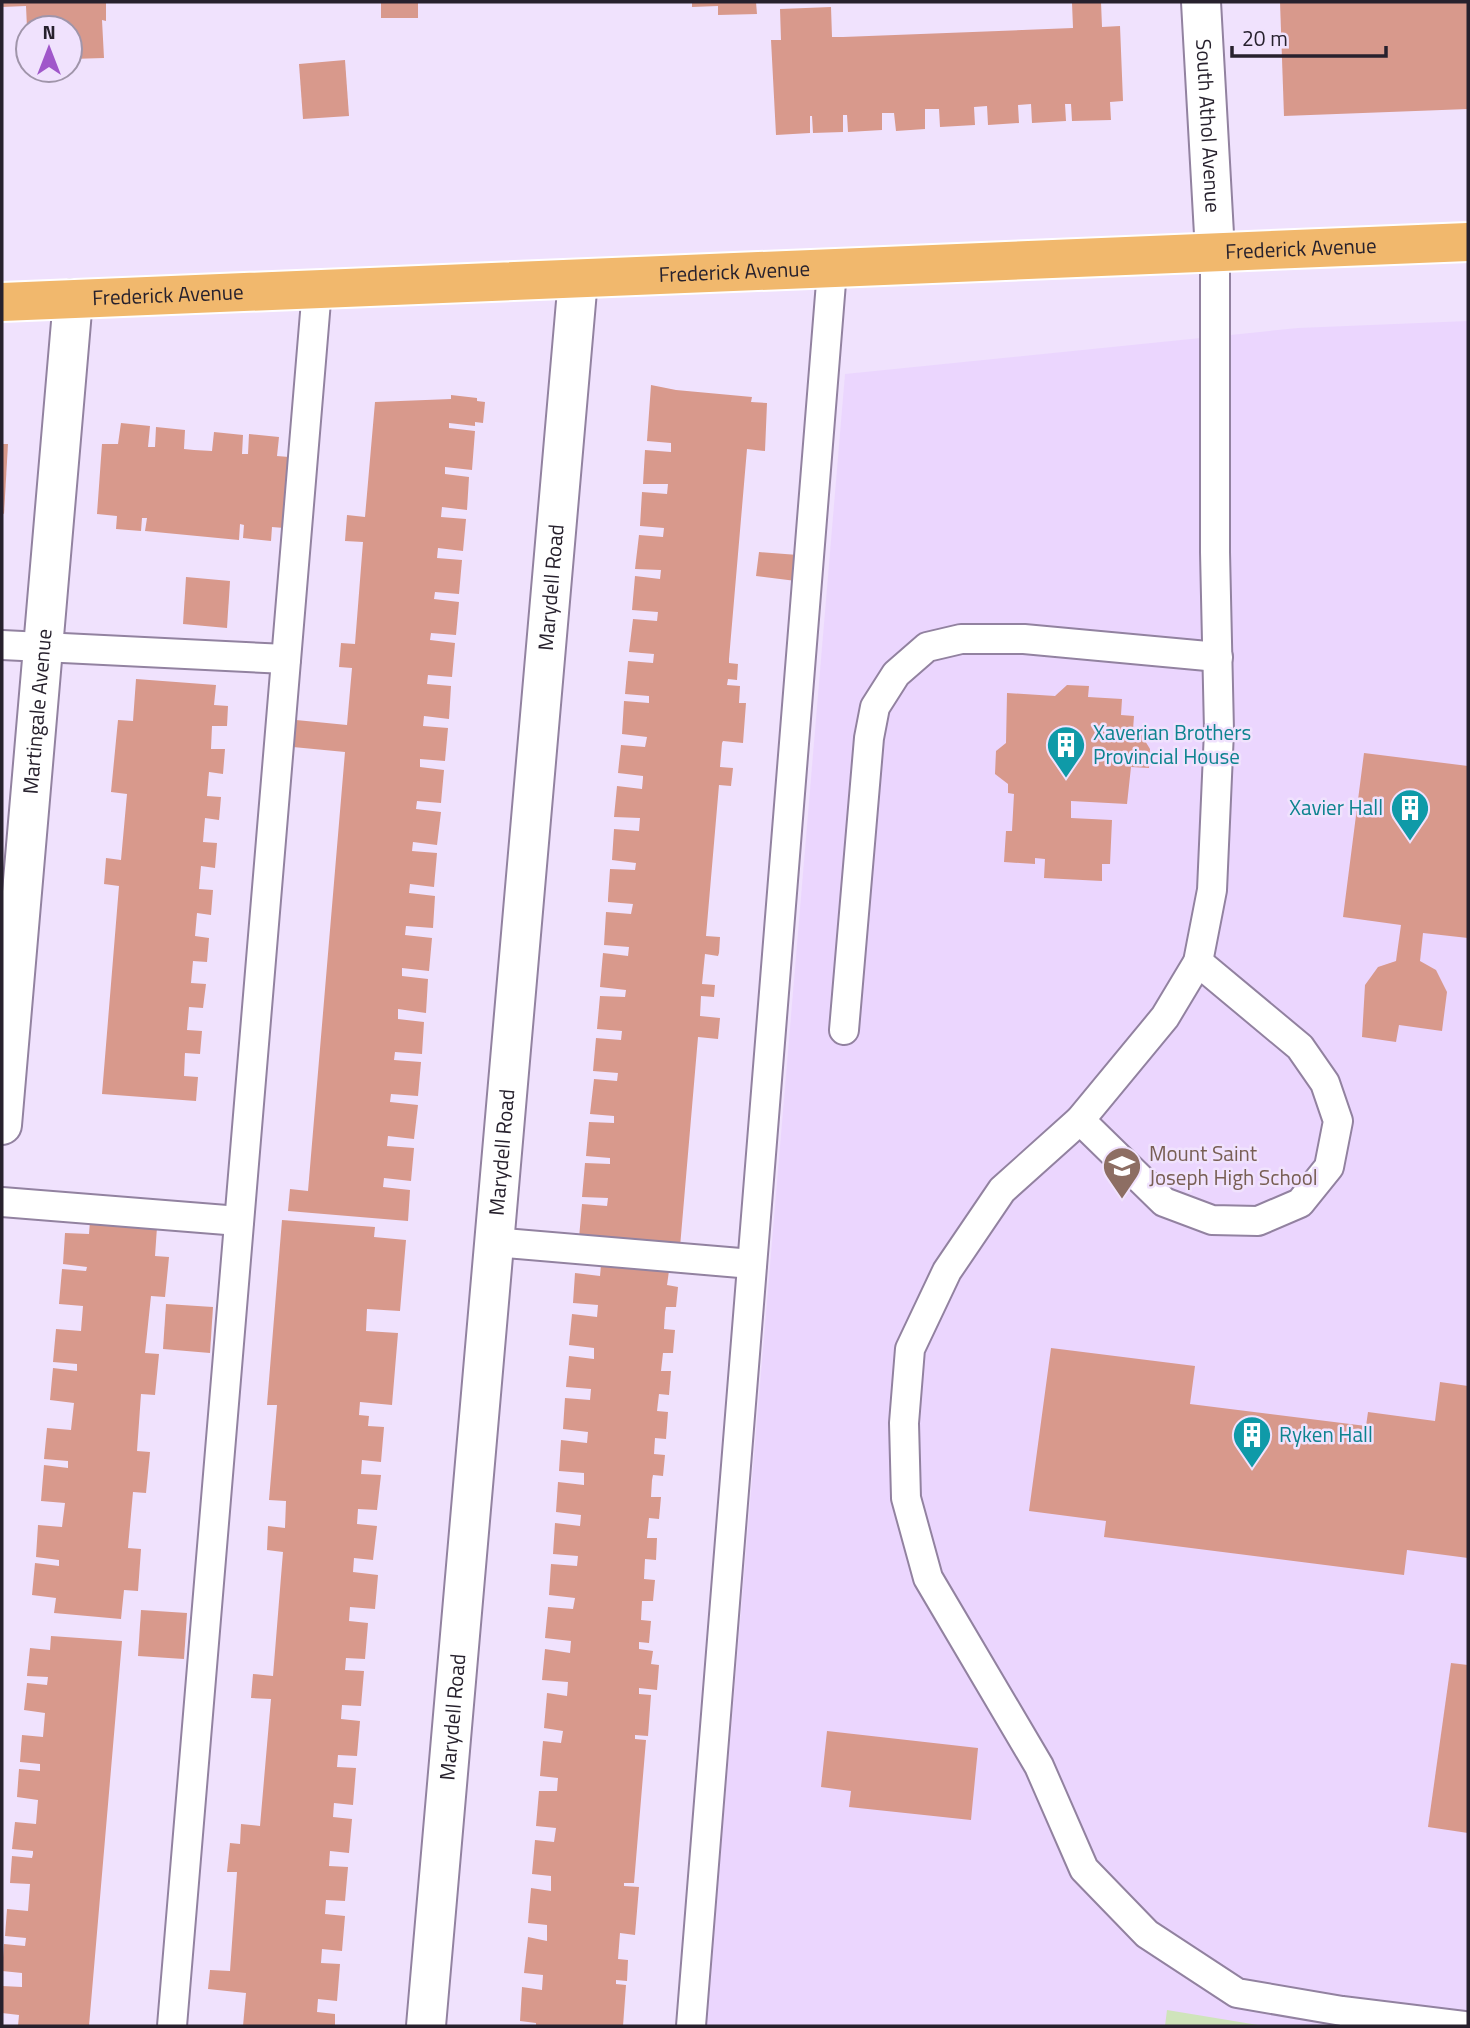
<svg xmlns="http://www.w3.org/2000/svg" width="1470" height="2028" font-family="'Titillium Web',sans-serif">
	<style>
		.built { fill: #ebd6fe }
		.green { fill: #cfe4bb }
		.building { fill: #d8998c }
		.lines { fill: none; stroke-linecap: round; stroke-linejoin: round }
		.service-casing { stroke: #9282a0; stroke-width: 32 }
		.minor-casing { stroke: #9282a0; stroke-width: 42 }
		.tertiary-casing { stroke: #9282a0; stroke-width: 42 }
		.primary-casing { stroke: #fff; stroke-width: 42 }
		.service { stroke: #fff; stroke-width: 28 }
		.minor { stroke: #fff; stroke-width: 38 }
		.tertiary { stroke: #fff; stroke-width: 38 }
		.primary { stroke: #f1b86d; stroke-width: 38 }
		.labels { text-anchor: middle; stroke-width: 5; stroke-linejoin: round; paint-order: stroke }
		.street-label { font-size: 21px; fill: #27212d; stroke: #f0e2fd }
		.culture-label { font-size: 21px; fill: #0d838f; stroke: #f0e2fd; text-anchor: start }
		.education-label { font-size: 21px; fill: #785e54; stroke: #f0e2fd; text-anchor: start }
	</style>
	<rect width="100%" height="100%" fill="#f0e2fd"/>
	<polygon class="built" points="1468,321 1468,2026 706,2026 845,374 1298,328"/>
	<polygon class="green" points="1167,2010 1264,2026 1165,2026"/>
	<g class="building">
		<polygon points="2,2 106,2 106,21 102,20 104,58 71,59 70,28 27,28 26,6 2,7"/>
		<rect x="381" y="2" width="37" height="16"/>
		<polygon points="692,2 756,2 757,14 718,15 718,6 692,7"/>
		<polygon points="1101,2 1102,27 1120,26 1123,101 1110,102 1111,120 1072,121 1071,104 1065,104 1066,121 1032,123 1031,104 1018,105 1019,123 988,125 987,106 974,107 975,125 940,127 939,109 925,109 925,129 896,131 894,113 882,113 882,130 848,132 847,115 843,115 843,132 813,133 812,116 810,116 810,133 776,135 771,40 781,40 780,9 831,7 832,37 843,37 1073,28 1072,3"/>
		<polygon points="1280,2 1468,2 1468,109 1284,116"/>
		<polygon points="345,60 349,116 303,119 299,64"/>
		<polygon points="651,385 676,390 752,397 751,402 767,403 765,451 747,449 729,659 729,663 738,664 737,680 728,679 727,685 740,686 739,703 746,703 743,743 723,741 722,743 720,767 733,768 731,786 719,785 706,936 720,937 719,953 718,956 705,954 702,984 715,985 714,997 701,996 700,1016 720,1018 718,1039 698,1037 680,1247 579,1238 582,1204 607,1206 608,1198 582,1197 585,1163 610,1164 610,1158 586,1156 589,1122 614,1123 614,1116 590,1114 594,1079 617,1081 618,1073 593,1071 596,1038 621,1040 622,1031 597,1029 600,996 625,997 626,990 600,987 603,953 628,956 629,947 604,945 606,912 631,914 633,904 608,902 608,899 610,869 635,870 636,863 612,860 614,829 639,831 640,818 614,817 617,786 642,789 643,778 643,776 618,773 621,745 645,747 647,737 622,734 624,701 649,703 649,696 625,694 628,661 653,663 654,654 629,652 633,619 657,621 658,612 632,610 635,576 660,579 661,570 635,569 639,535 663,537 664,528 640,526 642,492 667,494 668,484 643,484 645,450 671,452 671,443 647,441"/>
		<polygon points="451,395 477,398 477,401 485,402 483,423 475,422 475,426 449,423 449,428 475,431 472,470 445,467 445,474 469,477 467,510 442,507 441,517 466,519 463,551 438,548 437,558 462,560 459,594 435,592 434,599 459,602 456,635 431,633 430,640 455,643 452,677 428,675 427,684 451,686 449,719 424,716 423,726 448,728 445,761 420,759 420,767 444,770 441,803 417,801 416,809 441,812 437,845 413,842 412,851 437,853 434,887 410,884 409,893 435,896 433,928 406,926 405,935 432,938 429,971 402,968 402,976 428,979 426,1013 398,1009 398,1019 424,1022 422,1054 395,1052 394,1060 421,1062 418,1096 391,1094 390,1102 418,1105 414,1139 388,1136 387,1146 414,1148 411,1181 384,1178 383,1187 410,1190 408,1221 288,1211 290,1189 308,1191 345,752 293,747 296,720 347,725 352,668 339,667 341,643 355,644 363,542 345,541 347,515 365,517 375,402 451,399"/>
		<polygon points="121,423 150,426 148,447 155,447 156,427 185,430 184,449 194,450 212,451 214,432 243,435 242,454 248,454 249,434 279,437 277,456 289,457 284,528 272,527 271,541 243,538 244,525 240,524 239,540 145,531 147,518 142,518 141,531 116,529 117,516 97,514 102,444 118,444"/>
		<polygon points="2,444 8,444 4,514 2,513"/>
		<polygon points="759,552 798,555 796,581 756,576"/>
		<polygon points="186,577 230,581 227,628 183,624"/>
		<polygon points="136,679 216,685 214,705 228,706 227,726 212,726 211,749 225,749 223,774 209,772 207,796 221,797 219,820 205,818 203,842 217,843 215,868 201,866 199,889 213,890 211,915 197,913 195,936 209,938 207,962 193,961 191,983 206,984 203,1008 189,1007 187,1030 202,1031 200,1054 185,1053 184,1076 198,1077 196,1101 102,1094 119,886 104,884 106,858 121,860 127,794 111,792 118,720 133,721"/>
		<polygon points="1067,685 1089,686 1088,697 1122,699 1121,715 1134,716 1133,730 1139,731 1150,749 1149,768 1131,767 1127,804 1071,801 1071,818 1112,820 1110,864 1102,864 1102,881 1044,878 1045,859 1035,858 1035,864 1004,862 1006,831 1012,831 1014,794 1008,793 1008,784 995,774 996,751 1006,743 1007,693 1055,696"/>
		<polygon points="1364,753 1468,766 1468,938 1423,933 1420,961 1436,970 1447,992 1442,1031 1399,1025 1396,1042 1362,1037 1365,985 1378,967 1396,961 1401,925 1343,917"/>
		<polygon points="282,1220 375,1227 374,1237 406,1240 400,1311 367,1309 366,1331 398,1333 392,1405 360,1402 359,1415 369,1416 368,1426 384,1427 381,1462 362,1460 361,1474 381,1475 377,1510 358,1509 357,1524 377,1526 373,1560 354,1558 353,1572 378,1575 375,1609 350,1607 349,1621 368,1623 365,1659 346,1658 345,1670 364,1671 361,1706 342,1705 341,1719 360,1721 357,1756 338,1755 337,1767 356,1768 353,1805 334,1803 333,1817 352,1819 349,1853 330,1851 329,1866 348,1867 345,1901 326,1900 325,1914 345,1916 342,1951 322,1949 321,1963 340,1964 337,2001 318,1999 317,2012 335,2014 335,2026 243,2026 246,1993 208,1989 210,1970 230,1971 237,1872 227,1872 230,1843 240,1844 241,1824 260,1826 271,1699 251,1698 253,1674 273,1676 283,1552 267,1550 268,1526 285,1528 286,1501 269,1500 277,1405 267,1405"/>
		<polygon points="90,1221 157,1227 155,1256 169,1257 165,1297 151,1296 145,1353 159,1354 155,1395 141,1394 137,1451 150,1452 146,1493 133,1492 128,1548 141,1549 138,1591 124,1590 121,1619 54,1613 56,1598 32,1595 35,1563 59,1566 59,1560 36,1557 38,1525 62,1527 65,1503 41,1501 44,1465 68,1468 68,1461 44,1459 47,1428 71,1430 74,1403 50,1400 53,1368 77,1371 77,1364 53,1362 56,1329 81,1331 83,1306 59,1304 62,1269 86,1271 87,1267 63,1264 65,1233 89,1234"/>
		<polygon points="601,1265 669,1271 667,1285 678,1287 676,1307 666,1307 665,1312 664,1329 675,1330 673,1353 663,1353 661,1371 671,1371 669,1395 659,1394 657,1411 668,1412 666,1439 655,1438 654,1454 665,1455 663,1476 653,1475 652,1480 651,1497 661,1497 659,1519 649,1518 647,1538 657,1538 656,1560 645,1559 644,1579 655,1580 653,1601 642,1601 641,1620 651,1621 649,1643 639,1642 639,1649 653,1651 651,1664 659,1665 657,1690 639,1688 639,1694 651,1695 648,1736 635,1735 635,1739 646,1740 634,1883 624,1883 624,1886 639,1887 635,1935 620,1933 618,1959 628,1960 627,1981 616,1980 616,1984 626,1985 623,2026 536,2026 536,2023 520,2021 522,1987 542,1990 543,1975 524,1973 528,1937 547,1941 547,1925 528,1923 531,1888 551,1891 551,1876 532,1874 535,1840 554,1842 556,1828 536,1826 539,1791 557,1791 558,1778 540,1776 543,1741 561,1743 563,1731 544,1728 547,1693 567,1696 568,1682 542,1680 545,1649 570,1653 571,1641 545,1638 548,1607 573,1609 575,1598 549,1595 551,1564 577,1566 578,1556 553,1554 555,1523 580,1526 581,1515 556,1512 558,1482 584,1485 584,1473 559,1471 561,1440 587,1443 588,1432 563,1429 565,1398 590,1400 591,1389 566,1387 569,1356 594,1359 594,1348 569,1345 572,1314 597,1317 598,1305 573,1303 575,1273 600,1276"/>
		<polygon points="166,1304 213,1307 210,1353 163,1349"/>
		<polygon points="1051,1348 1195,1366 1190,1404 1366,1426 1368,1412 1435,1421 1440,1382 1468,1386 1468,1558 1407,1550 1404,1575 1104,1537 1106,1521 1029,1511"/>
		<polygon points="141,1610 187,1613 184,1659 138,1656"/>
		<polygon points="51,1636 122,1641 89,2026 18,2026 19,2015 2,2013 2,1986 22,1987 22,1973 2,1971 4,1944 25,1946 26,1938 5,1936 7,1909 28,1911 30,1884 10,1883 12,1856 32,1858 33,1854 33,1851 12,1849 15,1822 36,1824 38,1800 17,1797 19,1769 40,1771 40,1764 20,1762 22,1735 43,1737 45,1713 24,1710 27,1683 47,1685 48,1677 27,1676 30,1648 50,1650"/>
		<polygon points="1451,1663 1468,1665 1468,1833 1428,1827"/>
		<polygon points="827,1731 978,1748 971,1820 849,1807 851,1791 821,1787"/>
	</g>
	<g class="lines">
		<g class="service-casing">
			<g id="service">
				<polyline points="1215,252 1215,552 1219,731 1212,890 1198,962 1165,1017 1080,1120 1002,1190 947,1271 910,1349 904,1423 906,1498 928,1578 1039,1766 1084,1869 1147,1934 1237,1993 1342,2011 1464,2026"/>
				<polyline points="2,645 286,659"/>
				<polyline points="844,1030 869,738 875,707 896,674 927,647 961,639 1024,639 1218,657"/>
				<polyline points="1080,1120 1164,1202 1212,1220 1258,1221 1300,1203 1329,1167 1338,1121 1325,1083 1300,1047 1198,962"/>
				<polyline points="2,1202 239,1221"/>
				<polyline points="494,1242 752,1264"/>
				<polyline points="172,2026 317,289"/>
				<polyline points="691,2026 832,270"/>
			</g>
		</g>
		<g class="minor-casing">
			<g id="minor">
				<path id="s1" d="M2,1125L73,299"/>
				<path id="s2" d="M426,2026L578,279"/>
			</g>
		</g>
		<g class="tertiary-casing">
			<g id="tertiary">
				<path id="s3" d="M1201,2L1215,252"/>
			</g>
		</g>
		<g class="primary-casing">
			<g id="primary">
				<path id="s4" d="M2,302L1468,242"/>
			</g>
		</g>
		<use href="#service" class="service"/>
		<use href="#minor" class="minor"/>
		<use href="#tertiary" class="tertiary"/>
		<use href="#primary" class="primary"/>
	</g>
	<defs>
		<g id="building-pin" transform="scale(2.0125)"><path d="M0 17L-7.5 6A9.5 9.5 0 1 1 7.5 6Z" fill="#0f9aa8" stroke="#f0e2fd"/><path d="M-4-6H4V6H1V3H-1V6H-4ZM-2.5-4.3h1.7v1.8h-1.7ZM.8-4.3h1.7v1.8H.8ZM-2.5-1h1.7V.8h-1.7ZM.8-1h1.7V.8H.8Z" fill="#fff"/></g>
		<g id="school-pin" transform="scale(2.0125)"><path d="M0 17L-7.5 6A9.5 9.5 0 1 1 7.5 6Z" fill="#8d6e63" stroke="#f0e2fd"/><path d="M0-5L7-2L0 1L-7-2ZM-4 1L0 2.5L4 1V4Q0 6-4 4Z" fill="#fff"/></g>
	</defs>
	<g fill-rule="evenodd">
		<use href="#building-pin" x="1066" y="745"/>
		<use href="#building-pin" x="1410" y="808"/>
		<use href="#school-pin" x="1122" y="1166"/>
		<use href="#building-pin" x="1252" y="1435"/>
	</g>
	<g class="labels">
		<g class="street-label">
			<text dy="7" stroke="none"><textPath href="#s3" startOffset="124">South Athol Avenue</textPath></text>
			<text dy="7" stroke="none"><textPath href="#s4" startOffset="1300">Frederick Avenue</textPath></text>
			<text dy="7" stroke="none"><textPath href="#s4" startOffset="733">Frederick Avenue</textPath></text>
			<text dy="7" stroke="none"><textPath href="#s4" startOffset="166">Frederick Avenue</textPath></text>
			<text dy="7" stroke="none"><textPath href="#s2" startOffset="1444">Marydell Road</textPath></text>
			<text dy="7" stroke="none"><textPath href="#s1" startOffset="415">Martingale Avenue</textPath></text>
			<text dy="7" stroke="none"><textPath href="#s2" startOffset="877">Marydell Road</textPath></text>
			<text dy="7" stroke="none"><textPath href="#s2" startOffset="310">Marydell Road</textPath></text>
		</g>
		<g class="culture-label">
			<text x="1093" y="740">Xaverian Brothers<tspan x="1093" dy="24">Provincial House</tspan></text>
			<text x="1383" y="815" text-anchor="end">Xavier Hall</text>
			<text x="1279" y="1442">Ryken Hall</text>
		</g>
		<g class="education-label">
			<text x="1149" y="1161">Mount Saint<tspan x="1149" dy="24">Joseph High School</tspan></text>
		</g>
	</g>
	<rect width="1470" height="2028" fill="none" stroke="#27212d" stroke-width="7"/>
	<g transform="translate(49 49)"><circle r="33" fill="#f0e2fd" stroke="#a095aa" stroke-width="2"/>
	<path d="M0-5L12 26L0 18L-12 26Z" fill="#a057ca"/>
	<text y="-10" font-size="19" font-weight="bold" text-anchor="middle" fill="#27212d">N</text>
	</g>
	<path d="M1232 46v10h154v-10" fill="none" stroke="#27212d" stroke-width="3.5"/>
	<text x="1242" y="46" font-size="21" fill="#27212d" stroke="#f0e2fd" stroke-width="5" paint-order="stroke">20 m</text>
</svg>
